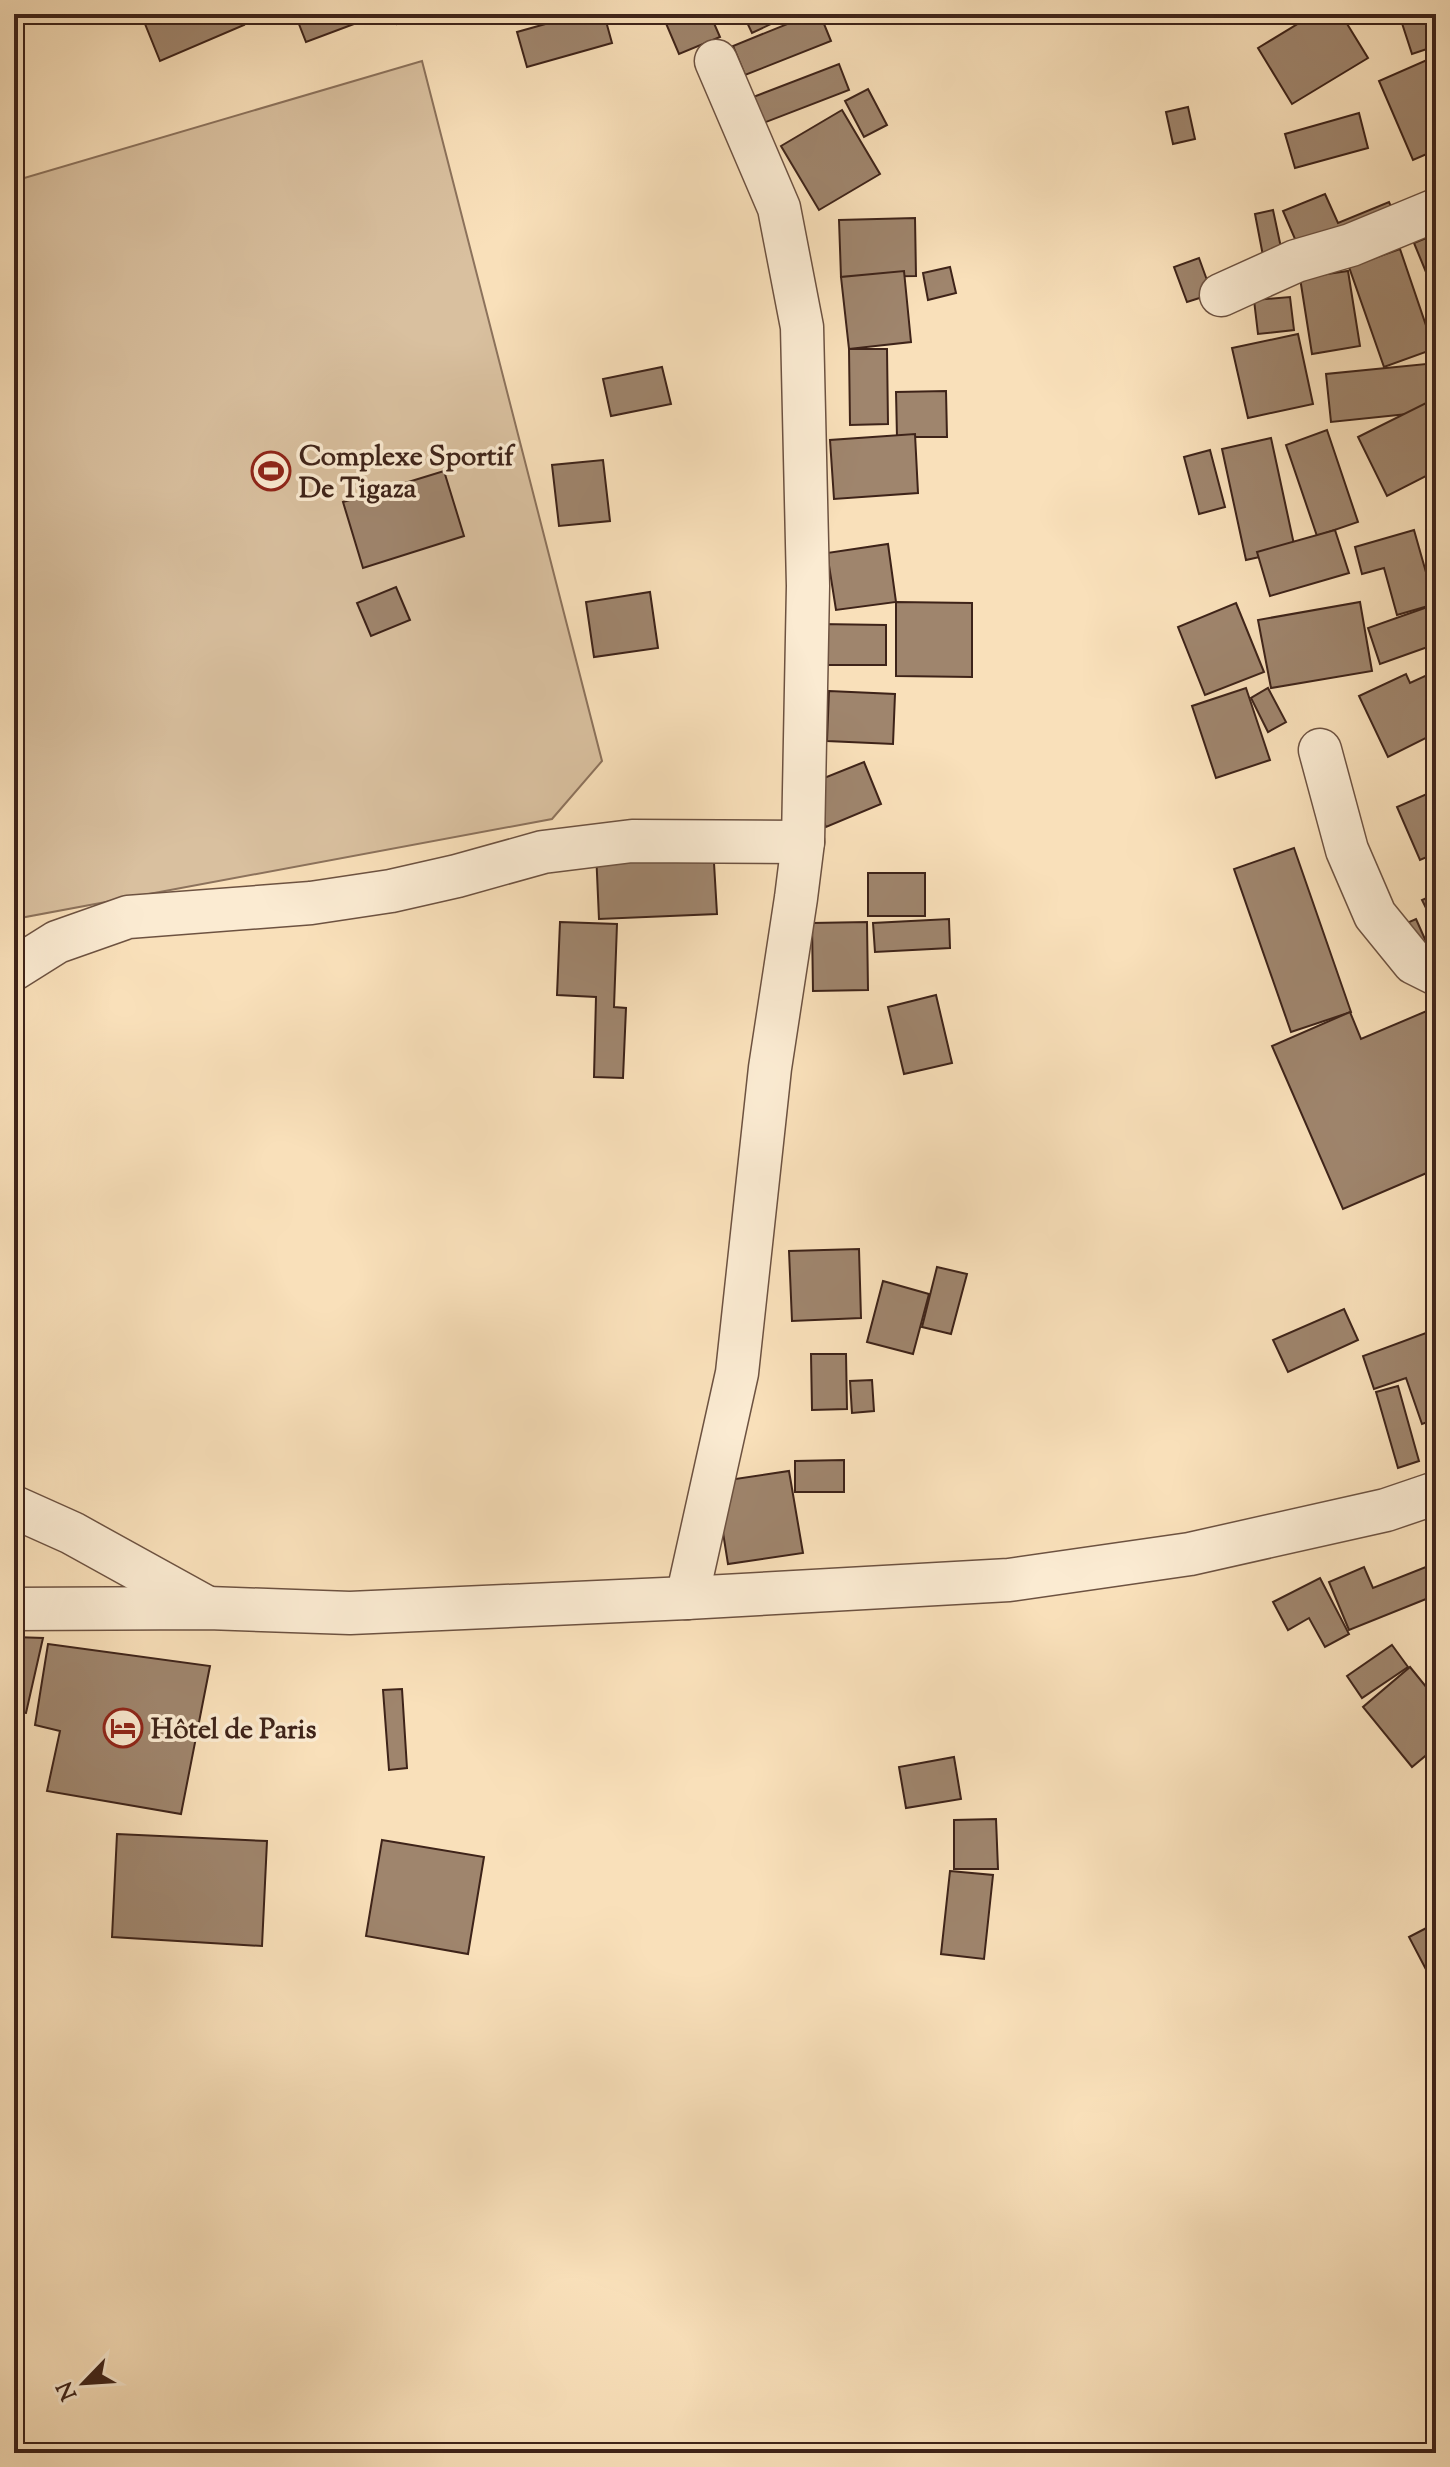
<svg xmlns="http://www.w3.org/2000/svg" width="1450" height="2467" font-family="'Sorts Mill Goudy',serif">
	<style>
		.green { fill: #d9c09f; stroke: #8c725c; stroke-width: 2 }
		.building { fill: #9f856d; stroke: #3e2319; stroke-width: 2 }
		.lines { fill: none; stroke-linecap: round; stroke-linejoin: round }
		.minor-casing { stroke: #6d5241; stroke-width: 45 }
		.minor { stroke: #fbebd2; stroke-width: 42 }
		.labels { text-anchor: middle; stroke-width: 7; stroke-linejoin: round; paint-order: stroke }
		.poi-label { font-size: 28px; font-weight: bold; fill: #3e2319; stroke: #fbebd2; text-anchor: start }
	</style>
	<rect width="100%" height="100%" fill="#f9e0ba"/>
	<filter id="stains"><feTurbulence type="fractalNoise" baseFrequency=".0025" numOctaves="4"/><feColorMatrix values="0 0 0 0 .2 0 0 0 0 .09 0 0 0 0 .02 0 0 0 .5 -.17"/></filter>
	<radialGradient id="worn" r=".72"><stop offset=".6" stop-color="#630" stop-opacity="0"/><stop offset="1" stop-color="#630" stop-opacity=".3"/></radialGradient>
	<polygon class="green" points="422,61 602,761 552,819 20,918 14,892 14,181"/>
	<g class="building">
		<polygon points="141,14 239,14 244,25 160,61"/>
		<polygon points="295,14 378,14 378,15 306,42"/>
		<polygon points="394,14 429,14 397,24"/>
		<polygon points="581,14 604,14 612,43 527,67 517,32"/>
		<polygon points="662,14 710,14 720,37 679,54"/>
		<polygon points="743,14 792,14 752,33"/>
		<polygon points="812,14 820,14 831,41 745,75 733,46"/>
		<polygon points="1314,14 1341,14 1368,58 1292,104 1258,48"/>
		<polygon points="1399,14 1436,14 1436,46 1412,54"/>
		<polygon points="1436,56 1436,150 1413,160 1379,81"/>
		<polygon points="839,64 849,90 758,125 748,99"/>
		<polygon points="868,89 887,125 864,137 845,101"/>
		<polygon points="1188,107 1195,139 1173,144 1166,112"/>
		<polygon points="842,110 880,174 819,210 781,146"/>
		<polygon points="1359,113 1368,148 1295,168 1285,134"/>
		<polygon points="1325,194 1338,223 1389,202 1397,220 1304,260 1283,211"/>
		<polygon points="1273,210 1283,257 1264,261 1255,214"/>
		<polygon points="915,218 916,276 841,277 839,220"/>
		<polygon points="1436,234 1436,294 1435,294 1414,243"/>
		<polygon points="1400,249 1434,349 1384,367 1349,267"/>
		<polygon points="1199,258 1212,294 1187,302 1174,267"/>
		<polygon points="950,267 956,293 928,300 923,273"/>
		<polygon points="904,271 911,342 849,349 841,277"/>
		<polygon points="1348,271 1360,346 1312,354 1300,278"/>
		<polygon points="1290,297 1294,330 1258,334 1254,300"/>
		<polygon points="1298,334 1313,404 1248,418 1232,348"/>
		<polygon points="849,349 887,349 888,424 850,425"/>
		<polygon points="1436,363 1436,411 1331,422 1326,374"/>
		<polygon points="662,367 671,404 611,416 603,379"/>
		<polygon points="946,391 947,437 897,437 896,392"/>
		<polygon points="1436,398 1436,471 1387,496 1358,437"/>
		<polygon points="1327,430 1358,522 1317,536 1286,445"/>
		<polygon points="915,434 918,493 834,499 830,440"/>
		<polygon points="1271,438 1295,549 1246,560 1222,449"/>
		<polygon points="1210,450 1225,507 1199,514 1184,457"/>
		<polygon points="603,460 610,521 559,526 552,465"/>
		<polygon points="444,471 464,536 363,568 343,502"/>
		<polygon points="1335,530 1349,573 1270,596 1257,552"/>
		<polygon points="1414,530 1435,604 1397,615 1384,568 1362,574 1355,547"/>
		<polygon points="888,544 896,602 836,610 827,553"/>
		<polygon points="396,587 410,620 371,636 357,603"/>
		<polygon points="650,592 658,648 594,657 586,602"/>
		<polygon points="896,602 972,603 972,677 896,676"/>
		<polygon points="1360,602 1372,671 1271,688 1258,620"/>
		<polygon points="1236,603 1264,672 1205,695 1178,627"/>
		<polygon points="1436,604 1436,644 1380,664 1368,628"/>
		<polygon points="819,624 886,625 886,665 819,665"/>
		<polygon points="1436,671 1436,733 1388,757 1359,696 1406,674 1410,683"/>
		<polygon points="1246,688 1270,760 1216,778 1192,706"/>
		<polygon points="1268,688 1286,722 1268,732 1251,698"/>
		<polygon points="829,691 895,694 893,744 827,741"/>
		<polygon points="864,762 881,804 826,827 809,784"/>
		<polygon points="1436,790 1436,853 1420,860 1397,807"/>
		<polygon points="713,846 717,914 599,919 596,851"/>
		<polygon points="1294,848 1351,1012 1291,1032 1234,869"/>
		<rect x="868" y="873" width="57" height="43"/>
		<polygon points="1436,894 1436,928 1422,900"/>
		<polygon points="949,919 950,948 875,952 873,923"/>
		<polygon points="1416,919 1428,946 1404,956 1393,929"/>
		<polygon points="560,922 617,924 614,1007 626,1008 623,1078 594,1077 596,997 557,995"/>
		<polygon points="867,922 868,990 813,991 812,923"/>
		<polygon points="936,995 952,1063 904,1074 888,1007"/>
		<polygon points="1436,1007 1436,1169 1343,1209 1272,1046 1350,1012 1361,1039"/>
		<polygon points="859,1249 861,1318 792,1321 789,1251"/>
		<polygon points="937,1267 967,1274 951,1334 922,1327"/>
		<polygon points="883,1281 929,1294 913,1354 867,1342"/>
		<polygon points="1344,1309 1358,1340 1288,1372 1273,1340"/>
		<polygon points="1426,1333 1436,1360 1436,1419 1422,1424 1406,1378 1374,1389 1363,1356"/>
		<polygon points="811,1354 846,1354 847,1409 812,1410"/>
		<polygon points="872,1380 874,1411 852,1413 850,1381"/>
		<polygon points="1398,1386 1419,1461 1398,1468 1376,1392"/>
		<polygon points="844,1460 844,1492 795,1492 795,1461"/>
		<polygon points="789,1471 803,1553 728,1564 715,1482"/>
		<polygon points="1436,1563 1436,1595 1349,1630 1329,1582 1364,1567 1373,1588"/>
		<polygon points="1320,1578 1349,1634 1325,1647 1309,1618 1288,1630 1273,1602"/>
		<polygon points="14,1637 43,1638 26,1713 14,1712"/>
		<polygon points="48,1644 210,1666 181,1814 47,1791 60,1731 35,1725"/>
		<polygon points="1392,1645 1408,1667 1362,1698 1347,1676"/>
		<polygon points="1410,1667 1436,1699 1436,1747 1412,1767 1363,1707"/>
		<polygon points="402,1689 407,1768 389,1770 383,1690"/>
		<polygon points="954,1757 961,1799 906,1808 899,1767"/>
		<polygon points="996,1819 998,1869 954,1869 954,1820"/>
		<polygon points="117,1834 267,1841 262,1946 112,1937"/>
		<polygon points="382,1840 484,1857 468,1954 366,1936"/>
		<polygon points="950,1871 993,1875 984,1959 941,1954"/>
		<polygon points="1436,1923 1436,1979 1432,1981 1409,1937"/>
	</g>
	<g class="lines">
		<g class="minor-casing">
			<g id="minor">
				<polyline points="1221,295 1296,261 1351,245 1436,210"/>
				<polyline points="1320,750 1347,850 1375,915 1414,963 1436,974"/>
				<polyline points="14,969 57,942 128,917 311,903 391,891 457,876 543,852 632,841 803,842"/>
				<polyline points="14,1507 72,1533 204,1606"/>
				<polyline points="687,1598 737,1373 770,1068 796,898 803,842 808,586 802,327 779,208 716,61"/>
				<polyline points="14,1609 208,1608 350,1613 687,1598 1009,1580 1190,1554 1386,1510 1436,1493"/>
			</g>
		</g>
		<use href="#minor" class="minor"/>
	</g>
	<defs>
		<g id="stadium-ring" transform="scale(2)"><circle r="9.5" fill="#fbebd2" stroke="#8f2418" stroke-width="1.5"/><path d="M0-5a6.5 5 0 1 0 0 10a6.5 5 0 1 0 0-10ZM-3.5-1.8h7v3.6h-7Z" fill="#8f2418"/></g>
		<g id="hotel-ring" transform="scale(2)"><circle r="9.5" fill="#fbebd2" stroke="#8f2418" stroke-width="1.5"/><path d="M-6-4.5h1.5V1H6V5H4.5V3h-9V5H-6ZM-4 0a1.8 1.8 0 1 1 3.6 0ZM.5 0V-2.5h3Q6-2.5 6 0Z" fill="#8f2418"/></g>
	</defs>
	<g fill-rule="evenodd">
		<use href="#stadium-ring" x="271" y="471"/>
		<use href="#hotel-ring" x="123" y="1728"/>
	</g>
	<g class="labels">
		<g class="poi-label">
			<text x="299" y="465">Complexe Sportif<tspan x="299" dy="32">De Tigaza</tspan></text>
			<text x="151" y="1738">Hôtel de Paris</text>
		</g>
	</g>
	<rect width="1450" height="2467" fill="none" stroke="#f9e0ba" stroke-width="48"/>
	<rect x="16" y="16" width="1418" height="2435" fill="none" stroke="#3e2319" stroke-width="4"/>
	<rect x="24" y="24" width="1402" height="2419" fill="none" stroke="#3e2319" stroke-width="2"/>
	<g transform="translate(84 2383) rotate(245)" stroke="#fbebd2" stroke-width="6" paint-order="stroke">
	<path d="M0-6L14 30L0 20L-14 30Z" fill="#3e2319"/>
	<text y="-12" font-size="22" font-weight="bold" text-anchor="middle" fill="#3e2319">N</text>
	</g>
	<rect width="100%" height="100%" filter="url(#stains)"/>
	<rect width="100%" height="100%" fill="url(#worn)"/>
</svg>
